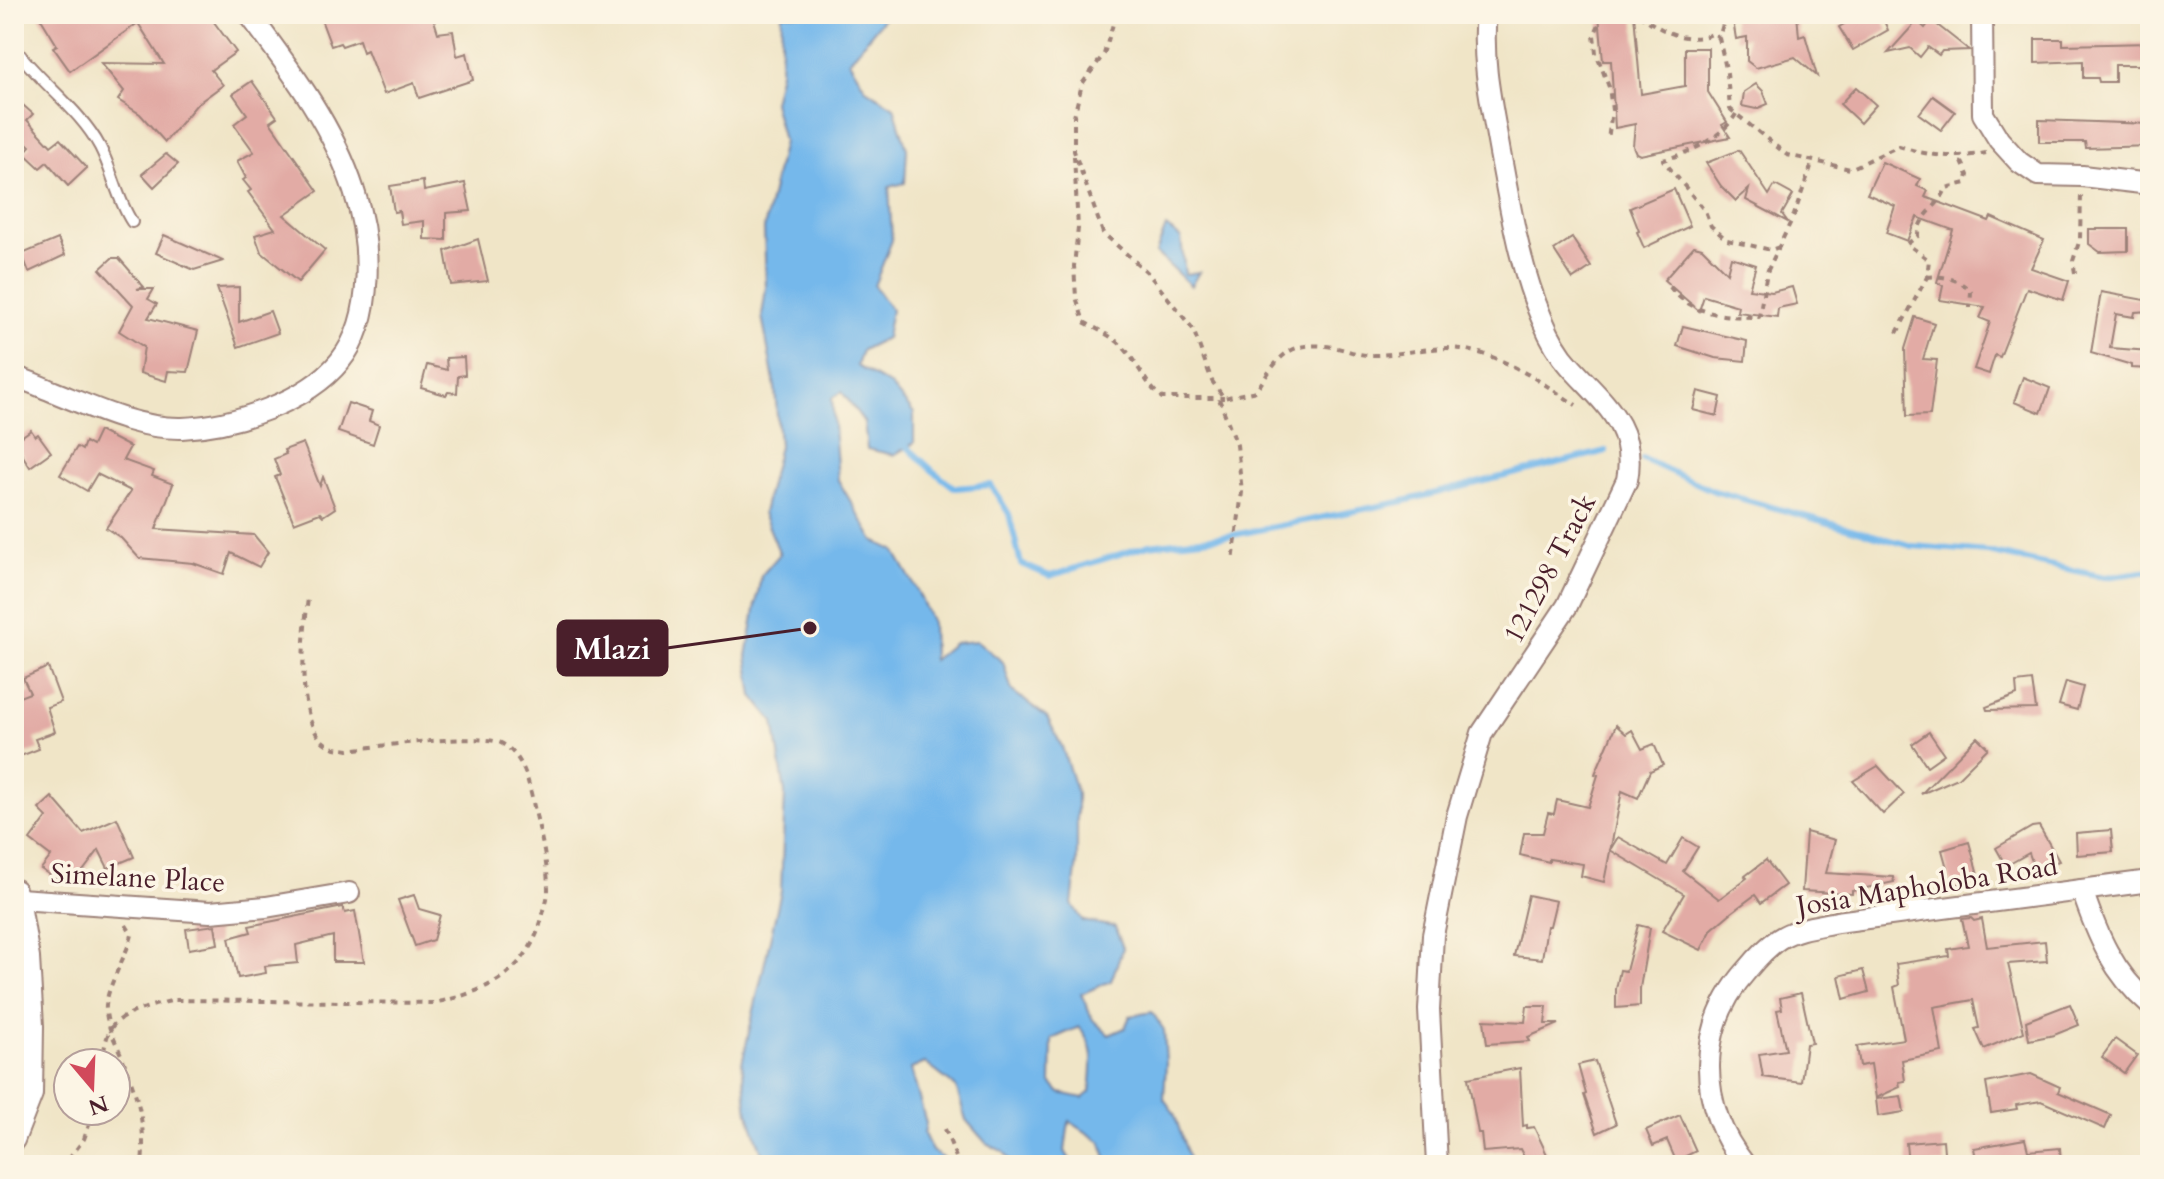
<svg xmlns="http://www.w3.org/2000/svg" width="2164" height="1179" font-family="Cardo,serif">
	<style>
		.water { fill: #75b8eb; stroke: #606c8b; stroke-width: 2; fill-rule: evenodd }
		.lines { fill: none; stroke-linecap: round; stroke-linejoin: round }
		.stream { stroke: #75b8eb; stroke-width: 6 }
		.building { fill: #e2aba5 }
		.service-casing { stroke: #9d8279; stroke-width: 14 }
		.minor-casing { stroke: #9d8279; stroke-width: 24 }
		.path { stroke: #9d8279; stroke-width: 4; stroke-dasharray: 6 6; stroke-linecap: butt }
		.service { stroke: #fff; stroke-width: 10 }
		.minor { stroke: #fff; stroke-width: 20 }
		.labels { text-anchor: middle; stroke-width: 7; stroke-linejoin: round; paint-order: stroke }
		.street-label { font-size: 28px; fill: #4a1f2b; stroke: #fcf5e5 }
		.leader { fill: none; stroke: #4a1f2b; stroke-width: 3 }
		.callout-dot { fill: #4a1f2b; stroke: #fcf5e5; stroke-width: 3 }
		.callout { fill: #4a1f2b; stroke: #4a1f2b; stroke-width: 3 }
		.callout-label { font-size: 30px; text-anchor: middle; font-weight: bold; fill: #fff }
	</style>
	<rect width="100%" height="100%" fill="#fcf5e5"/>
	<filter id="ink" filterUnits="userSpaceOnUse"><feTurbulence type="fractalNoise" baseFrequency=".0125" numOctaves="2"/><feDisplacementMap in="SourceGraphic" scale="16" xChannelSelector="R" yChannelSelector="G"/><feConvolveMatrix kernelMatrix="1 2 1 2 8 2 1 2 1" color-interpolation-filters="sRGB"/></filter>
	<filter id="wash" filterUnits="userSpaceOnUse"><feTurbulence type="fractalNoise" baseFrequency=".006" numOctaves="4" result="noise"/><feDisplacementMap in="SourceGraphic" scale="32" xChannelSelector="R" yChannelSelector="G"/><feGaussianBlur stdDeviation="1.8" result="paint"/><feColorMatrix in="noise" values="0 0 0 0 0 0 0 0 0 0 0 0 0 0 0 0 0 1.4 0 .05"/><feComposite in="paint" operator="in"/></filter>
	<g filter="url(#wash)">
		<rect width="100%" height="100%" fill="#f0e5c7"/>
		<g class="water">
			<path d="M782,14H884V18L849,61L866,89L894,107L907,149L905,183L889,187L892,240L874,286L891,310L886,338L862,350L857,366L891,386L914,413V443L894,455L867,449L864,422L842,392L832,398L838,480L874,541L894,550L917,590L932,623L933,660L954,643L977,641L1003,662L1012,691L1047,717L1062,747L1077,794V862L1072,904L1083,921L1115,927L1123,948L1111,981L1081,994L1093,1020L1109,1035L1125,1028L1130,1016L1152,1012L1164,1030L1166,1063L1164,1099L1174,1113L1191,1165H1108L1101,1142L1069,1121L1065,1151L1073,1165H1013L1004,1152L986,1143L966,1120L956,1087L925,1063L911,1069L926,1123L924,1134L932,1151L953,1165H766L748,1112L742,1063L781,891L785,793L774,722L753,696L747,656L761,576L780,554L763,513L779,446L775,387L762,316L766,288L764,229L783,141L773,102L780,72ZM1079,1027C1097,1046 1092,1068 1090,1092L1083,1098L1060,1093L1051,1083L1052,1039Z"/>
			<polygon points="1166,227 1181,238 1185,274 1199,272 1191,286 1156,253"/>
		</g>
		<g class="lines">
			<g class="stream">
				<polyline points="903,443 933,471 955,488 991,485 1009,514 1021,564 1050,576 1149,545 1228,536 1400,502 1606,451"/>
				<polyline points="1643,459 1714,491 1912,546 1988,552 2105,577 2150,571"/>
			</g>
		</g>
		<g id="blocks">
			<g class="building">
				<polygon points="38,14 208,14 236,52 211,70 223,85 197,104 165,142 140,114 118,100 124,91 101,63 164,64 138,23 70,71 53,47 57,45"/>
				<polygon points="319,14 432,14 438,33 453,31 457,56 467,53 473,80 419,98 414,83 384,94 367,50 363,52 359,40 342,46 340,43 331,46"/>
				<polygon points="1599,14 1634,14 1641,94 1685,86 1685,48 1708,48 1708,92 1727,122 1722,125 1730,137 1640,155 1636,153 1633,146 1635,124 1615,128 1611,61 1603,61"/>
				<polygon points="1732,14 1797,14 1799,37 1805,35 1817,76 1795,57 1756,68 1747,61 1747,37 1736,39"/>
				<polygon points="1862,14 1881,14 1888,30 1853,50 1839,27"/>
				<polygon points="1931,20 1969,50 1942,51 1939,55 1928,47 1920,57 1910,48 1888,53 1917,21 1925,28"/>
				<polygon points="2035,39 2063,39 2063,45 2150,43 2150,65 2115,65 2115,82 2099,82 2098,78 2083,78 2083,61 2035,63"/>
				<polygon points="252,81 277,117 270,122 318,191 284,215 325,250 298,282 261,252 255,235 275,229 248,192 251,190 243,180 246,178 237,161 254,152 234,124 247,114 233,94"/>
				<polygon points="1756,84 1763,91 1768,104 1756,109 1742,106 1744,92"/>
				<polygon points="1856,87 1876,105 1860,123 1840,104"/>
				<polygon points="1933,96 1955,112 1941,130 1919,114"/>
				<polygon points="14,97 33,114 27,120 51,146 60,139 87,168 68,186 47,162 40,168 24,153 30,146 16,133 14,135"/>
				<polygon points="2039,120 2150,124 2150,146 2086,148 2085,142 2039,142"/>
				<polygon points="1739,150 1769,195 1775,185 1793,195 1782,214 1788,222 1746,200 1749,189 1736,201 1721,186 1706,163"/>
				<polygon points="166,154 178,164 154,187 142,174"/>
				<polygon points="1882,162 1920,179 1917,186 1928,191 1925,197 1989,221 1991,217 2044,240 2031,268 2069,281 2063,300 2027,288 2000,357 1995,355 1989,374 1974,369 1990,322 1980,318 1985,307 1940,300 1943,286 1937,282 1953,230 1917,217 1907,241 1886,233 1895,206 1867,194"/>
				<polygon points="423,181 424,191 465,183 471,211 446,213 446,240 424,239 424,221 401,224 399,211 394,212 390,186"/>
				<polygon points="1674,189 1690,226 1644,248 1637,232 1639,231 1630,208"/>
				<polygon points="2089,229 2128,229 2128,251 2100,252 2089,244"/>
				<polygon points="164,235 223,261 194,270 156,253"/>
				<polygon points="1572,238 1591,267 1573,279 1554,250"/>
				<polygon points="58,239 65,255 29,272 22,254"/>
				<polygon points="478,239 488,281 451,285 445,251"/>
				<polygon points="1694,246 1702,248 1727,273 1731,257 1756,265 1749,289 1772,292 1792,287 1797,304 1778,308 1777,317 1737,312 1738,306 1704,296 1699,311 1664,280"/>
				<polygon points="112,258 119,258 144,287 137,289 154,289 148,299 157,304 148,318 198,331 188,372 168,371 166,381 140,373 144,347 119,331 133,305 100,269"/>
				<polygon points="239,287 239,322 270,311 278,333 238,347 217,288"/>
				<polygon points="2101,292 2150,301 2150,311 2135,312 2134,317 2116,314 2110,348 2150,351 2150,369 2132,368 2132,365 2091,353"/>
				<polygon points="1915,317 1934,323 1923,359 1937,360 1930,415 1907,416 1905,349"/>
				<polygon points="1683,326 1747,341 1745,361 1715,358 1677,346"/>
				<polygon points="464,357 465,375 458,376 457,393 448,392 446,395 421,388 427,365 447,370 446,358"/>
				<polygon points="2023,377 2050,388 2041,413 2014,402"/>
				<polygon points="1698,391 1721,397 1717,416 1693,410"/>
				<polygon points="348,403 372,411 369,421 379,425 373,444 338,432"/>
				<polygon points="31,430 35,436 38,434 51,452 30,467 14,442"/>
				<polygon points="99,431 130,447 123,460 154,471 152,476 173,484 156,529 254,535 268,552 259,567 231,553 224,574 193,563 139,558 121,538 106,528 131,491 97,474 87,491 60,475 77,447 82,450 85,442 92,446"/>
				<polygon points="303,443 320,486 323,477 335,508 323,516 320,513 294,523 275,477 280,475 274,459 286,454 284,450"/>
				<polygon points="48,667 61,702 47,707 55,732 35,739 39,749 18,757 14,746 14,699 30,693 23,678"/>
				<polygon points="2032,681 2036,709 1987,710 1986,707 2017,695 2016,683"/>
				<polygon points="2066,682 2083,687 2077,710 2059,705"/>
				<polygon points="1616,725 1626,734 1632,730 1642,749 1654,744 1663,765 1650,771 1638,798 1622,791 1604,882 1581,876 1583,864 1549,859 1549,862 1520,855 1524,833 1543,833 1548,813 1554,814 1557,800 1588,807 1598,775 1595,774"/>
				<polygon points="1929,732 1944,754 1927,766 1912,744"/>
				<polygon points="1977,737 1988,748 1958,778 1921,794"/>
				<polygon points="1878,766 1904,794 1883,814 1853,781"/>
				<polygon points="52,797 83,833 117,818 134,857 108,868 99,850 74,883 61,874 57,880 41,869 51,856 30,840 47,817 39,809"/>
				<polygon points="2039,826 2059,861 2035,870 2029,853 2006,866 1996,848 2032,827"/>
				<polygon points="2111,830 2113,852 2077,855 2076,833"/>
				<polygon points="1806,832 1835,840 1826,873 1893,877 1894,882 1852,891 1852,894 1802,891"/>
				<polygon points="1618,837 1667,865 1683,838 1698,847 1683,871 1719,899 1747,878 1745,876 1766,860 1785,885 1761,903 1755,895 1732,912 1712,929 1701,950 1662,931 1684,894 1610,850"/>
				<polygon points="1969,842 1979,878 1952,886 1942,850"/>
				<polygon points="414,895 419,909 440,915 433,940 415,946 398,900"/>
				<polygon points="1528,895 1556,901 1550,926 1547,926 1542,959 1514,956"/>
				<polygon points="343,907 345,913 355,911 364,962 333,962 333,936 296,945 298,963 265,966 266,973 238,978 229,938 251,932 249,926"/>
				<polygon points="1971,918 1974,921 1982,919 1987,947 2045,941 2047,961 2008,964 2024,1032 1984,1049 1975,1029 1979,1028 1973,1000 1934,1007 1942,1052 1902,1060 1905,1081 1899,1082 1900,1087 1876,1098 1871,1064 1860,1066 1857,1046 1904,1039 1894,987 1899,985 1896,964 1949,956 1948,949 1968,946 1962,919"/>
				<polygon points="215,925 218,944 189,949 186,929"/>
				<polygon points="1638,925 1650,928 1640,988 1640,1006 1616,1008 1616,989 1620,970 1626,971"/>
				<polygon points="1863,970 1869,992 1844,999 1839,976"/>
				<polygon points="1801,993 1812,1043 1806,1044 1801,1082 1763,1077 1759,1054 1786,1050 1777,1010 1782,1009 1780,998"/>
				<polygon points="2070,1004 2079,1025 2054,1035 2029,1040 2026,1021"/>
				<polygon points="1527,1006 1547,1006 1545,1024 1559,1024 1528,1037 1530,1041 1487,1044 1484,1020 1525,1022"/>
				<polygon points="2115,1039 2137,1055 2124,1073 2102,1057"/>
				<polygon points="1595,1061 1616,1124 1597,1133 1584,1095 1586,1094 1578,1065"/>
				<polygon points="1520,1068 1523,1126 1527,1125 1527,1128 1534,1127 1552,1165 1528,1165 1520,1149 1483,1152 1481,1133 1478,1133 1468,1078"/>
				<polygon points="2031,1074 2060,1087 2058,1092 2111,1115 2105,1129 2041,1101 2016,1105 2017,1109 1991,1113 1986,1083"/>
				<polygon points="1901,1096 1904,1112 1878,1116 1876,1099"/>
				<polygon points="1680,1115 1696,1151 1676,1161 1667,1140 1653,1146 1646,1130"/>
				<polygon points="2025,1139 2028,1151 2060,1148 2061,1165 1977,1165 1974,1148"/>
				<polygon points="1943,1140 1945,1164 1908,1165 1906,1143"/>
			</g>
		</g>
	</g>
	<g filter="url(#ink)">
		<use href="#blocks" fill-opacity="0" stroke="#9d8279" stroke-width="2"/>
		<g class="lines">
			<g class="service-casing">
				<path id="service" d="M14,47C39,82 80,109 100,147C113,172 117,199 132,222"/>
			</g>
			<g class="minor-casing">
				<g id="minor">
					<polyline points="1982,14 1983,114 1999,140 2019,162 2038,175 2082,176 2150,184"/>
					<path d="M14,377C28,380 41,387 54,392C94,408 138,429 182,428C233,426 307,402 340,361C375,318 371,240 354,191C333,125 290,69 249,14"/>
					<path d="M2082,890C2097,935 2113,973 2150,1005"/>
					<polyline points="19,899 210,912 266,907 349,893"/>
					<polyline points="14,1140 32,1094 33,1026 29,958 19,899 15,890"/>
					<path d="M1437,1165L1429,1010L1433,935L1457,816L1482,733L1567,606L1627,480C1637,426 1603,403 1570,366C1558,353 1549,336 1542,319C1519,266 1511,210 1500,153C1492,107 1481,61 1486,14"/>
					<path d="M1745,1165C1697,1105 1696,1027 1748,969C1757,958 1767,947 1779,939C1796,928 1818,926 1837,922L2150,881"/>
				</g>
			</g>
			<g class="path">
				<path d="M1116,14L1104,54L1082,84L1074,116V151L1103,233L1147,272L1193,329L1212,381L1224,398L1256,391C1279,357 1287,340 1333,347C1345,349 1357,355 1369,355C1398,356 1433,345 1461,349C1503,355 1541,382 1576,405"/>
				<polyline points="1604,14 1594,35 1596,53 1609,87 1612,110 1608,140"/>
				<path d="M1639,14C1659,30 1688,46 1714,33L1719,38"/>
				<path d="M1726,14L1719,38L1727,73L1730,109L1787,155L1850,169L1899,146C1928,156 1954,159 1986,153"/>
				<path d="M1736,114C1722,138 1689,153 1663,160L1705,211L1711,226L1727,240L1771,250L1779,247"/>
				<path d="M1074,156L1078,228L1074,266L1076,297L1084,322C1096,329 1113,336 1123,347C1138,363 1145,384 1162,398H1224"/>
				<polyline points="2075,273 2073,261 2080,239 2081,194"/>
				<path d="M1927,277C1943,275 1960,279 1971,292L1970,308"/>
				<path d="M1670,287C1691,315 1727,317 1759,317L1767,272L1794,215L1813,161"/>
				<path d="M1897,333L1927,277L1929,260L1907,244L1918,236C1917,216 1940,207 1946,188L1966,183L1968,175L1962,162L1966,158"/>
				<polyline points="1219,399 1237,445 1242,492 1233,562"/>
				<path d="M126,925L132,935C126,957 104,991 106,1011C107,1027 116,1042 122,1057C138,1098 146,1121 142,1165"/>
				<path d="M101,1063C104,1053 105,1040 110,1030C118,1013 158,1004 175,1000L433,1003C488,992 529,972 543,914C545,906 548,898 548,890C548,864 541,836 535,811C529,786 526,757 501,743C480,733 376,746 349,750C344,749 335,749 330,746C293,729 304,631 308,598"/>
				<polyline points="945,1129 959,1165"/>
				<polyline points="69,1159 84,1139 94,1111"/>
			</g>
			<use href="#service" class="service"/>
			<use href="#minor" class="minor"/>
		</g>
	</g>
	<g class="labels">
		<g class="street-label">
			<text transform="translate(1549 568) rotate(-62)" y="10">121298 Track</text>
			<text transform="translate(138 877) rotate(3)" y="10">Simelane Place</text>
			<text transform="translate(1927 885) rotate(-9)" y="10">Josia Mapholoba Road</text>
		</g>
	</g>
	<path class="leader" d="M810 628L667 648"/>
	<circle class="callout-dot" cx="810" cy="628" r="8"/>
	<rect class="callout" x="558" y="621" width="109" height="54" rx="8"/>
	<g class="callout-label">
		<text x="612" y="659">Mlazi</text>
	</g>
	<rect width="2164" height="1179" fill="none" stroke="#fcf5e5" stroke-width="48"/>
	<g transform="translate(92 1087) rotate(161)"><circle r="38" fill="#fcf5e5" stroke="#b59f9b" stroke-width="2"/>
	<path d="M0-6L14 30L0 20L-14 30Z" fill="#d1495b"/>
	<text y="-12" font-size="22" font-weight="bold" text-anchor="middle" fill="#4a1f2b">N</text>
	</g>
</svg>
